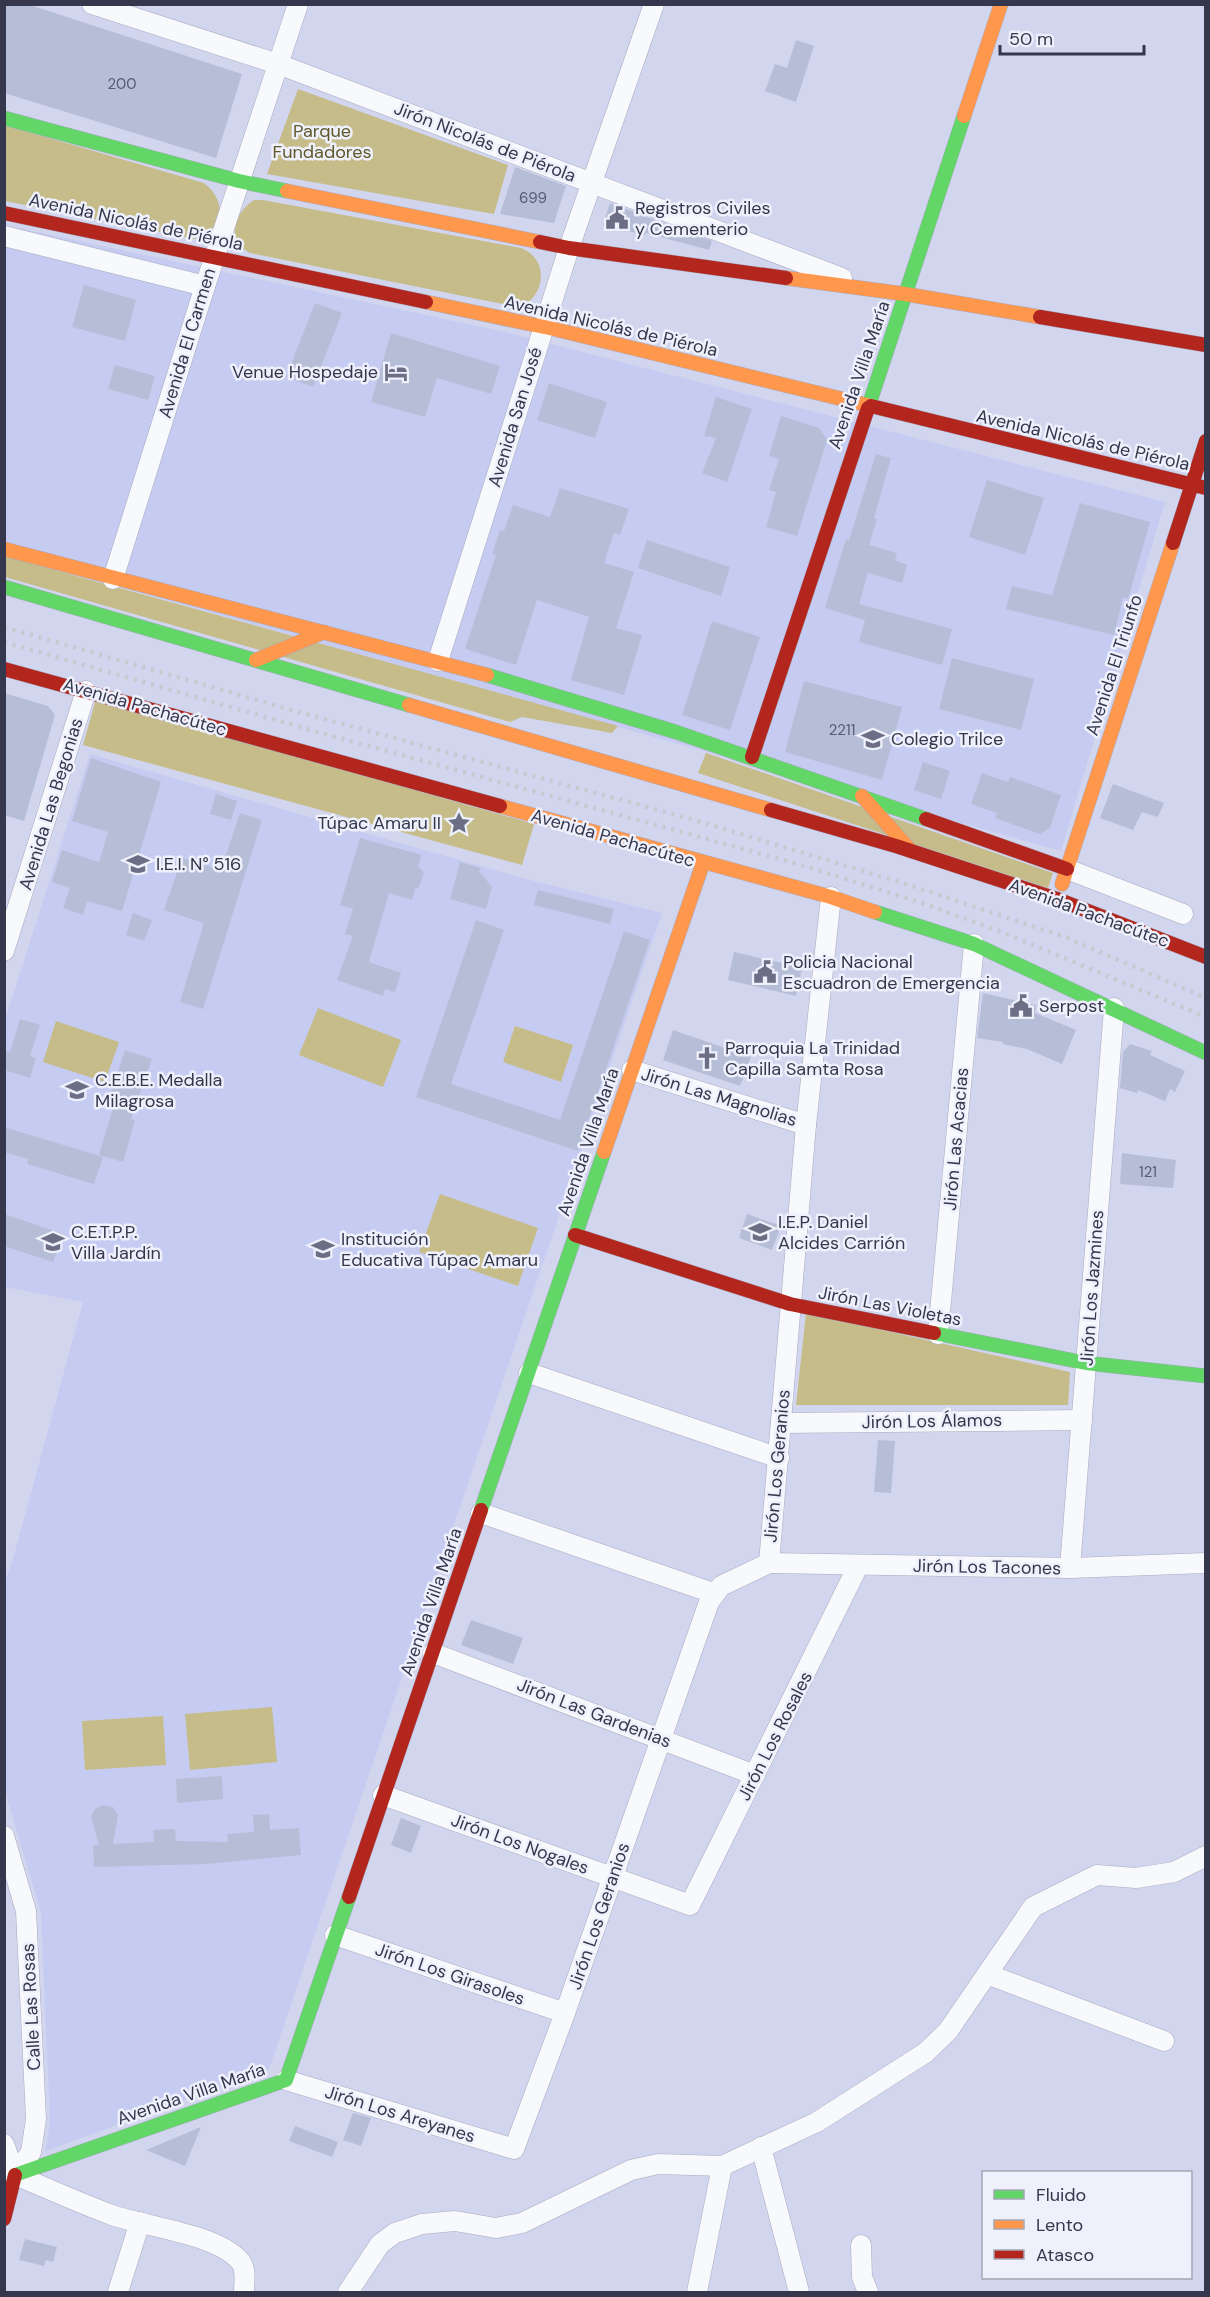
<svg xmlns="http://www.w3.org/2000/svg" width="1210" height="2297" font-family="'DM Sans',sans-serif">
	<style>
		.built { fill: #c6cbf2 }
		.green { fill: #c5bc8a }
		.building { fill: #b6bed7 }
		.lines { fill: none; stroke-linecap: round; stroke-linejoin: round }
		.street-casing { stroke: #a8aabf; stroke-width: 21 }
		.fast-casing { stroke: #a8aabf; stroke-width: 15 }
		.slow-casing { stroke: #a8aabf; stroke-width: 15 }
		.jam-casing { stroke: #a8aabf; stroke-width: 15 }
		.street { stroke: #f8f9fc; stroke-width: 20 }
		.fast { stroke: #63d668; stroke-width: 14 }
		.slow { stroke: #ff974d; stroke-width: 14 }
		.jam { stroke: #b3261e; stroke-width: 14 }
		.rail { stroke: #c8c9d0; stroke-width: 4.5; stroke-dasharray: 3 6; stroke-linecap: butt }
		.labels { text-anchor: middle; stroke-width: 5; stroke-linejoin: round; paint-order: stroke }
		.number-label { font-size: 15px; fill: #575b72 }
		.park-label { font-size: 18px; fill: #60582a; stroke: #eef0fb }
		.street-label { font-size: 18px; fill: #35374d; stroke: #eef0fb }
		.poi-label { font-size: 18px; fill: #35374d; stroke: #eef0fb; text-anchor: start }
	</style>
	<rect width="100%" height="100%" fill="#d2d5ee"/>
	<g class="built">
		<polygon points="4,225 501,331 1165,502 1061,851 5,555"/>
		<polygon points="90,754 522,878 662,913 269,2069 46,2151 50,2120 41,1913 5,1791 5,1580 12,1563 83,1302 5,1287 5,1020"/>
	</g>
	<g class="green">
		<polygon points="298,89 508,165 494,214 267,174"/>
		<path d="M4,125L204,183C228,201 225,234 194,239L5,201Z"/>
		<path d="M254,200H263L521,248C525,250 530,252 533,256C549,272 539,302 518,307L250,253C225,240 234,213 254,200Z"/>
		<polygon points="4,556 618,726 612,733 522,717 510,722 5,577"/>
		<polygon points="96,699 534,824 522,865 83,745"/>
		<polygon points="706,753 1053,873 1048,888 698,773"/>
		<polygon points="318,1008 401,1040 383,1087 299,1055"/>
		<polygon points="56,1021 119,1042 105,1082 43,1062"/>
		<polygon points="515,1026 573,1045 561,1082 503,1062"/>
		<polygon points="440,1194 538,1228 518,1286 419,1252"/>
		<polygon points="806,1313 1070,1372 1068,1405 796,1405"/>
		<polygon points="272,1707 277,1762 190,1770 185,1714"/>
		<polygon points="163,1716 166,1765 85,1770 82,1721"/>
	</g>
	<g class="building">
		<polygon points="4,4 27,4 242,74 216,158 4,93"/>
		<polygon points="796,40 814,46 796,102 765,91 775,64 787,68"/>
		<polygon points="515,167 566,186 554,223 500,214"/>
		<polygon points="610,203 712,241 709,250 646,233 645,235 603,225"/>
		<polygon points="84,285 136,300 125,341 72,327"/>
		<polygon points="315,303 342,313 313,387 286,377"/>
		<polygon points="391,333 500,366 491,394 437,378 425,417 371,402"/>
		<polygon points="115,365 155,376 148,400 108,389"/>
		<polygon points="549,383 607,402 595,438 537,420"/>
		<polygon points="716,397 752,409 727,482 702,473 716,438 704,436"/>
		<polygon points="781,416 819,428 827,440 797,536 766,527 776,492 769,490 779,459 769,456"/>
		<polygon points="876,454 891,458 874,518 877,519 869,545 897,553 895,560 907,565 902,583 868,573 859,604 952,629 942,665 859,642 865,620 825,608 846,539 849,540"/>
		<polygon points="987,480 1044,498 1025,555 969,537"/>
		<polygon points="560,488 629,509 620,535 614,533 604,563 634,572 616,628 642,635 624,695 571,680 589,617 537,600 516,665 465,649 496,555 492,554 500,530 504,531 513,505 550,517"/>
		<polygon points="1080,503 1150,522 1128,599 1123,597 1114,635 1006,609 1012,586 1052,595"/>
		<polygon points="647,540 730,567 721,596 638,568"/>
		<polygon points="712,621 760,637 730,730 682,715"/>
		<polygon points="952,658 1034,679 1021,730 939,709"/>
		<polygon points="804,681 902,707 882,780 785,752"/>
		<polygon points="4,693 48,706 55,715 24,821 4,815"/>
		<polygon points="91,758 161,782 122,911 87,901 83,915 63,908 70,888 52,882 62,850 99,862 108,832 72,821"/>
		<polygon points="923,762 950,771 941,799 914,790"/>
		<polygon points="982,773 1008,782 1010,777 1061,795 1050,828 1040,834 995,818 997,813 971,804"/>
		<polygon points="1113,784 1164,803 1158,817 1142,812 1133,830 1100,818"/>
		<polygon points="216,794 237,801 231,820 210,814"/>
		<polygon points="240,813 262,820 203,1009 180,1002 204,923 164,910 182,858 221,870"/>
		<polygon points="360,838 422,855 418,866 424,873 419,887 415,889 412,900 389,893 369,962 401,973 395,992 385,989 383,996 337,980 353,936 345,934 353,909 340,905"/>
		<polygon points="460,862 480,868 479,871 492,887 486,909 450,899"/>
		<polygon points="538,890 614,909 610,924 534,905"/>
		<polygon points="133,913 152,920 144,941 126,935"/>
		<polygon points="476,920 504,930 451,1084 560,1120 624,931 650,940 578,1151 416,1097"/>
		<polygon points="734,952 786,964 787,959 803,963 796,996 728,980"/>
		<polygon points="983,993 1036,1005 1035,1013 1076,1030 1062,1064 1027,1049 1003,1044 1003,1042 977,1038"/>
		<polygon points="20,1019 40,1025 30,1056 36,1058 30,1078 4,1070 4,1050 10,1052"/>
		<polygon points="673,1030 751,1057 740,1086 663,1060"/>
		<polygon points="1130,1044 1152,1051 1150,1055 1185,1071 1175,1092 1170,1089 1165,1101 1138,1090 1137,1093 1120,1088 1123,1052"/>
		<polygon points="125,1050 152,1059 131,1119 135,1120 123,1162 99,1155 116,1098 110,1095"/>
		<polygon points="4,1127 103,1157 94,1184 27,1164 28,1159 4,1152"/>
		<polygon points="1122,1153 1176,1160 1173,1188 1120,1184"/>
		<polygon points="4,1214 63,1234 53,1262 4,1246"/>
		<polygon points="747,1214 781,1226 772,1250 739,1238"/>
		<polygon points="878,1440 895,1441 891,1493 874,1492"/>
		<polygon points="471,1620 523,1638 513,1664 461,1645"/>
		<polygon points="222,1776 223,1799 177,1803 176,1779"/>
		<polygon points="103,1805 113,1807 118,1815 113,1844 154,1842 153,1830 175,1829 176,1841 228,1842 227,1834 254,1832 253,1815 269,1814 270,1830 299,1828 301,1855 206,1864 94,1867 93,1845 99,1845 91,1817 95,1809"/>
		<polygon points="401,1818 421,1826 411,1853 391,1845"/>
		<polygon points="353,2113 371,2118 361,2146 343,2140"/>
		<polygon points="295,2126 338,2142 332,2157 289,2141"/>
		<polygon points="201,2127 185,2166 146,2150"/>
		<polygon points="25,2239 57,2247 53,2262 46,2260 44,2266 19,2260"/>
	</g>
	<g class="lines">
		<g class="street-casing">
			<g id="street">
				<polyline points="92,4 278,64 842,278"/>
				<polyline points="4,236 205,286"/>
				<polyline points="113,579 205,286 298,4"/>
				<polyline points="438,661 569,248 654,4"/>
				<polyline points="1067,869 1183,914"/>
				<polyline points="4,951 86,691"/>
				<polyline points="632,1070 806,1125"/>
				<polyline points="938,1334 974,944"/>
				<polyline points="529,1373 779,1458"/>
				<polyline points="781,1423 1082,1420"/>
				<polyline points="481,1513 713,1593"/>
				<polyline points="769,1563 1070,1568 1206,1563"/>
				<polyline points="1070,1568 1114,1008"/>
				<polyline points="433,1653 755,1775"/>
				<polyline points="383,1795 690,1905 858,1566"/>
				<polyline points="4,1836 26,1911 36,2119 31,2152 15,2175"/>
				<polyline points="335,1935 565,2013"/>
				<polyline points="987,1974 1164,2041"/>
				<polyline points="286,2080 514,2149 565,2013 709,1602 721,1586 769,1563 806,1125 831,897"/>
				<path d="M4,2144L15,2175C47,2188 79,2203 112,2215C146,2227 217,2234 240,2261C247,2269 244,2283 244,2292"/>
				<polyline points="761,2147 799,2292"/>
				<polyline points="861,2245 862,2277 868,2292"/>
				<polyline points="118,2292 140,2222"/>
				<polyline points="348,2292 380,2244 395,2233 422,2224 455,2221 496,2228 522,2223 631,2170 658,2164 722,2166 817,2122 925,2053 948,2031 1033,1907 1097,1875 1136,1878 1174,1872 1206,1856"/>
				<polyline points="697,2292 722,2166"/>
			</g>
		</g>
		<g class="fast-casing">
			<g id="fast">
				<polyline points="4,118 239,181 287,191"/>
				<polyline points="868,408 964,116"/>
				<polyline points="4,587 409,705"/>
				<polyline points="487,675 676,732 926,819"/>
				<polyline points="875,912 974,944 1206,1053"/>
				<polyline points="934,1333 1086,1363 1206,1376"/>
				<polyline points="481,1510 604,1152"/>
				<polyline points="15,2175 286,2080 349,1897"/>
			</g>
		</g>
		<g class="slow-casing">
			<g id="slow">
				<polyline points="964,116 1001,4"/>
				<polyline points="287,191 540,242"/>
				<polyline points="786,278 905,294 1040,317"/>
				<polyline points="426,302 554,329 871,406"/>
				<polyline points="4,549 487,675"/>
				<polyline points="256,660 324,632"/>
				<polyline points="409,705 771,810"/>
				<polyline points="862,796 911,851"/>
				<polyline points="500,806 831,897 875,912"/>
				<polyline points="1062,884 1173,543"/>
				<polyline points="604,1152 703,863"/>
			</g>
		</g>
		<g class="jam-casing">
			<g id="jam">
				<polyline points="4,213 426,302"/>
				<polyline points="540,242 569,248 786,278"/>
				<polyline points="1040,317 1206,345"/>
				<polyline points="871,406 1206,488"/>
				<polyline points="1173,543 1206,441"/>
				<polyline points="4,669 500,806"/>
				<polyline points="752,757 868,408"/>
				<polyline points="771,810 896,846 1057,899 1206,957"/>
				<polyline points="926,819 1067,869"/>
				<polyline points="575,1235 790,1304 934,1333"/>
				<polyline points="349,1897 481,1510"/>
				<polyline points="4,2219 15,2175"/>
			</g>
		</g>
		<use href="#street" class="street"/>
		<use href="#fast" class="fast"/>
		<use href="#slow" class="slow"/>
		<use href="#jam" class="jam"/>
		<g class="rail">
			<polyline points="4,627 288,709 691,819 903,883 1065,937 1206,998"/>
			<polyline points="4,642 307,729 798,864 928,905 1004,933 1206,1017"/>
		</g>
	</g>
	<defs>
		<g id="civic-bare" transform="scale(1.8)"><path d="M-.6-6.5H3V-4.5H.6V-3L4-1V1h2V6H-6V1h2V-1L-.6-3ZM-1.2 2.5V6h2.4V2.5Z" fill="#6c6e85" stroke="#eef0fb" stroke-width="2.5" paint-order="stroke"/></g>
		<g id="hotel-bare" transform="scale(1.8)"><path d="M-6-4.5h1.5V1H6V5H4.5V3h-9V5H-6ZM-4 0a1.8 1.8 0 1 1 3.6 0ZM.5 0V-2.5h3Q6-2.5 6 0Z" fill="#6c6e85" stroke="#eef0fb" stroke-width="2.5" paint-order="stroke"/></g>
		<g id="school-bare" transform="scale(1.8)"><path d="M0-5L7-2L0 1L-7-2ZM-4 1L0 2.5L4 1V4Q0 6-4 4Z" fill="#6c6e85" stroke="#eef0fb" stroke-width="2.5" paint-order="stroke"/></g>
		<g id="sight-bare" transform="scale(1.8)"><path d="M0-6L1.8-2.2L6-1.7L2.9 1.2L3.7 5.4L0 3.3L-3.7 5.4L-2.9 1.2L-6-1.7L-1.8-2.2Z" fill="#6c6e85" stroke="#eef0fb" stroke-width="2.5" paint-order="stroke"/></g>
		<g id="church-bare" transform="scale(1.8)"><path d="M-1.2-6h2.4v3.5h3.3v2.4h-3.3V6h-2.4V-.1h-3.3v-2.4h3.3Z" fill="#6c6e85" stroke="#eef0fb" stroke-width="2.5" paint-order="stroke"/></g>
	</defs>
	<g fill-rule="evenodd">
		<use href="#civic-bare" x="617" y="218"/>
		<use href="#hotel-bare" x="396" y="372"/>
		<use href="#school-bare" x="873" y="739"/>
		<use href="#sight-bare" x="459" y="823"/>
		<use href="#school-bare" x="138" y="864"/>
		<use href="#civic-bare" x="765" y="972"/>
		<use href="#civic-bare" x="1021" y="1006"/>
		<use href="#church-bare" x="707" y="1058"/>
		<use href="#school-bare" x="77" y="1090"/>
		<use href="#school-bare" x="760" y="1232"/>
		<use href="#school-bare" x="53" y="1242"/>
		<use href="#school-bare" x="323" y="1249"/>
	</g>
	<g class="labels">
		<g class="number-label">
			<text x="122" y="89">200</text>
			<text x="533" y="203">699</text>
			<text x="842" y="735">2211</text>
			<text x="1148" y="1177">121</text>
		</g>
		<g class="park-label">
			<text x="322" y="137">Parque<tspan x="322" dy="21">Fundadores</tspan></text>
		</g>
		<g class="street-label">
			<text transform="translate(485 142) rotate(21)" y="6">Jirón Nicolás de Piérola</text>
			<text transform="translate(136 222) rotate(12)" y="6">Avenida Nicolás de Piérola</text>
			<text transform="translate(611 326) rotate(13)" y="6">Avenida Nicolás de Piérola</text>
			<text transform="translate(187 343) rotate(-73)" y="6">Avenida El Carmen</text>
			<text transform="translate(859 375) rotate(-71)" y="6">Avenida Villa María</text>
			<text transform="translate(515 417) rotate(-73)" y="6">Avenida San José</text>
			<text transform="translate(1083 440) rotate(13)" y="6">Avenida Nicolás de Piérola</text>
			<text transform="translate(1114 665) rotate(-72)" y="6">Avenida El Triunfo</text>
			<text transform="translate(145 707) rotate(16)" y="6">Avenida Pachacútec</text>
			<text transform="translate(51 804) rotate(-73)" y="6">Avenida Las Begonias</text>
			<text transform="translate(613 838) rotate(16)" y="6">Avenida Pachacútec</text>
			<text transform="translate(1089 913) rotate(20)" y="6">Avenida Pachacútec</text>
			<text transform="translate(719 1097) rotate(17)" y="6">Jirón Las Magnolias</text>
			<text transform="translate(956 1139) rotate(-85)" y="6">Jirón Las Acacias</text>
			<text transform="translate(588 1142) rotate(-71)" y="6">Avenida Villa María</text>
			<text transform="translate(1092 1288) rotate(-86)" y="6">Jirón Los Jazmines</text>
			<text transform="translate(890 1306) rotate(11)" y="6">Jirón Las Violetas</text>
			<text transform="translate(932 1421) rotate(-1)" y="6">Jirón Los Álamos</text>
			<text transform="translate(777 1466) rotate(-85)" y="6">Jirón Los Geranios</text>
			<text transform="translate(987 1567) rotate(1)" y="6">Jirón Los Tacones</text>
			<text transform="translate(431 1602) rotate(-71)" y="6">Avenida Villa María</text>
			<text transform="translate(594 1713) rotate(21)" y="6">Jirón Las Gardenias</text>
			<text transform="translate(775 1736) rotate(-63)" y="6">Jirón Los Rosales</text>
			<text transform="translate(520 1844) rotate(20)" y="6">Jirón Los Nogales</text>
			<text transform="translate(599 1916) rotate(-71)" y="6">Jirón Los Geranios</text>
			<text transform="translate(450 1974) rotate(19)" y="6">Jirón Los Girasoles</text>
			<text transform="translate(31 2007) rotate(-93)" y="6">Calle Las Rosas</text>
			<text transform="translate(191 2094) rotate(-19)" y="6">Avenida Villa María</text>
			<text transform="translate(400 2114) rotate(17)" y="6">Jirón Los Areyanes</text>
		</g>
		<g class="poi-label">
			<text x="635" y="214">Registros Civiles<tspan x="635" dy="21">y Cementerio</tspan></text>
			<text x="378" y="378" text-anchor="end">Venue Hospedaje</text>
			<text x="891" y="745">Colegio Trilce</text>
			<text x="441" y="829" text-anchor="end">Túpac Amaru II</text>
			<text x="156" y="870">I.E.I. N° 516</text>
			<text x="783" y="968">Policia Nacional<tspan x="783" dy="21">Escuadron de Emergencia</tspan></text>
			<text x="1039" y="1012">Serpost</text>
			<text x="725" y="1054">Parroquia La Trinidad<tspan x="725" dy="21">Capilla Samta Rosa</tspan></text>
			<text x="95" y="1086">C.E.B.E. Medalla<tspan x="95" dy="21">Milagrosa</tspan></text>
			<text x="778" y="1228">I.E.P. Daniel<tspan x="778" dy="21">Alcides Carrión</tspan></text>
			<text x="71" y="1238">C.E.T.P.P.<tspan x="71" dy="21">Villa Jardín</tspan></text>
			<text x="341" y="1245">Institución<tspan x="341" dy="21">Educativa Túpac Amaru</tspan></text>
		</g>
	</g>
	<rect width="1210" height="2297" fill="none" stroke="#35374d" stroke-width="12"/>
	<rect x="982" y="2171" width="210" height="108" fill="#eef0fb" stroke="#a4a6b5" stroke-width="1.5"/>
	<rect x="994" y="2190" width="30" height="9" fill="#63d668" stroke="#a4a6b5" stroke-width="1.5"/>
	<text x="1036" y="2201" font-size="18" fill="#35374d">Fluido</text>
	<rect x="994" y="2220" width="30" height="9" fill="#ff974d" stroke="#a4a6b5" stroke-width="1.5"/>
	<text x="1036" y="2231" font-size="18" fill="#35374d">Lento</text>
	<rect x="994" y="2250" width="30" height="9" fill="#b3261e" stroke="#a4a6b5" stroke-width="1.5"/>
	<text x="1036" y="2261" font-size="18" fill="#35374d">Atasco</text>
	<path d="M1000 45v9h144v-9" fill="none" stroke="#35374d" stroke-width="3"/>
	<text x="1009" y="45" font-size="18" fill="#35374d" stroke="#eef0fb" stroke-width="4.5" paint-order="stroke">50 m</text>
</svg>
